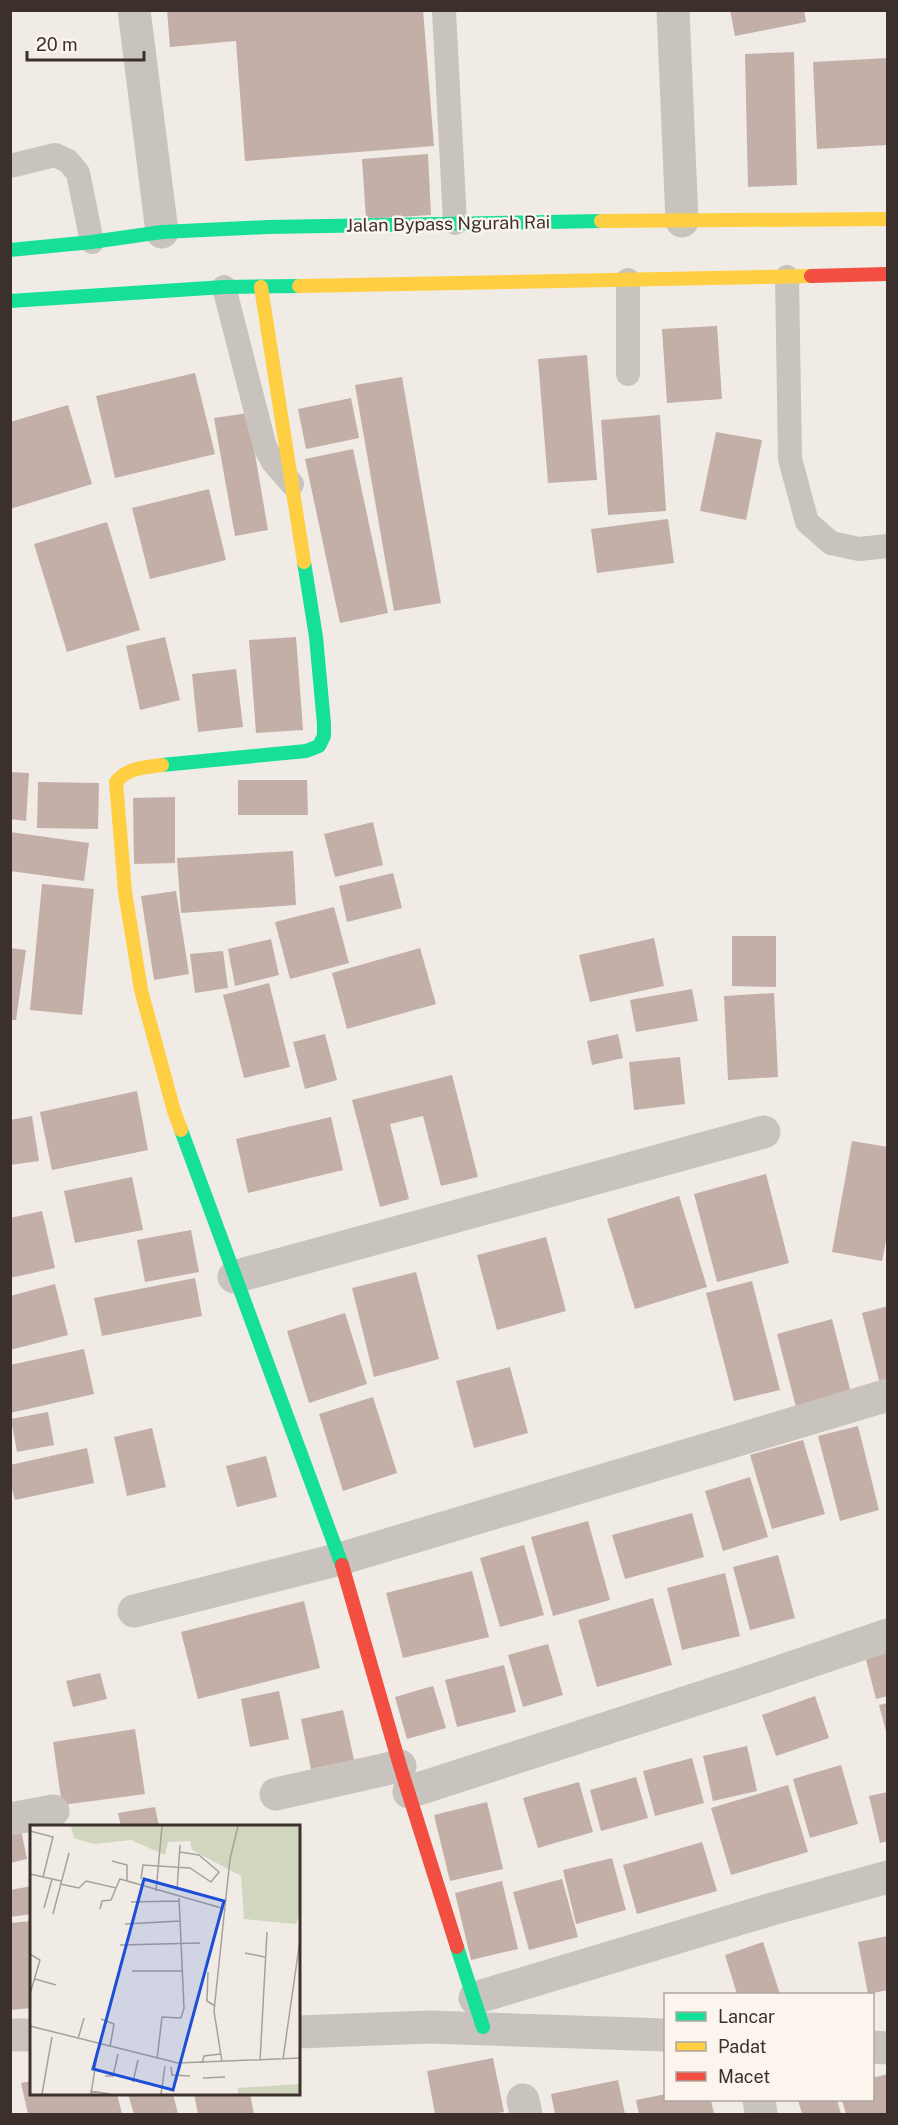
<svg xmlns="http://www.w3.org/2000/svg" width="898" height="2125" font-family="'Public Sans',sans-serif">
	<style>
		.building { fill: #c3afa7 }
		.lines { fill: none; stroke-linecap: round; stroke-linejoin: round }
		.lane { stroke: #c9c3be; stroke-width: 24 }
		.street { stroke: #c9c3be; stroke-width: 33 }
		.fast { stroke: #16e098; stroke-width: 14 }
		.slow { stroke: #ffcf43; stroke-width: 14 }
		.jam { stroke: #f24e42; stroke-width: 14 }
		.labels { text-anchor: middle; stroke-width: 5; stroke-linejoin: round; paint-order: stroke }
		.street-label { font-size: 18px; fill: #3b302b; stroke: #fbf5ee }
		.inset-road { fill: none; stroke: #a8a09b; stroke-width: 1.5 }
		.view { fill: #1d4ed8; fill-opacity: 0.15; stroke: #1d4ed8; stroke-width: 3 }
		.inset-edge { fill: none; stroke: #3b302b; stroke-width: 3 }
	</style>
	<rect width="100%" height="100%" fill="#f0ebe5"/>
	<g class="building">
		<polygon points="167,10 423,10 434,146 245,161 236,41 170,47"/>
		<polygon points="730,10 804,10 806,22 735,36"/>
		<polygon points="794,52 797,185 748,187 745,54"/>
		<polygon points="888,58 888,145 817,149 813,62"/>
		<polygon points="428,154 431,215 366,219 362,159"/>
		<polygon points="717,326 722,399 667,403 662,329"/>
		<polygon points="587,355 597,480 548,483 538,359"/>
		<polygon points="195,373 215,454 115,478 96,396"/>
		<polygon points="402,377 441,603 394,611 355,385"/>
		<polygon points="351,398 359,438 306,449 298,409"/>
		<polygon points="68,405 92,484 10,509 10,422"/>
		<polygon points="248,413 268,530 235,536 214,418"/>
		<polygon points="660,415 666,511 608,515 601,420"/>
		<polygon points="716,432 762,440 746,520 700,511"/>
		<polygon points="353,449 388,613 340,623 305,459"/>
		<polygon points="209,489 226,560 150,579 132,508"/>
		<polygon points="668,519 674,563 597,573 591,529"/>
		<polygon points="107,522 140,630 67,652 34,544"/>
		<polygon points="165,637 180,700 140,710 126,646"/>
		<polygon points="296,637 303,730 256,733 249,640"/>
		<polygon points="236,669 243,727 198,732 192,674"/>
		<polygon points="10,772 29,773 26,821 10,819"/>
		<polygon points="238,780 307,780 308,815 238,815"/>
		<polygon points="38,782 99,783 98,829 37,828"/>
		<polygon points="175,797 175,863 134,864 133,798"/>
		<polygon points="373,822 383,865 335,877 324,834"/>
		<polygon points="10,832 89,843 84,881 10,871"/>
		<polygon points="293,851 296,905 181,913 177,858"/>
		<polygon points="393,873 402,908 347,922 339,886"/>
		<polygon points="42,884 94,889 82,1015 30,1010"/>
		<polygon points="176,891 189,974 154,980 141,896"/>
		<polygon points="334,907 349,963 290,979 275,922"/>
		<polygon points="732,936 776,936 776,987 732,986"/>
		<polygon points="654,938 664,986 590,1002 579,955"/>
		<polygon points="271,939 279,975 235,986 228,949"/>
		<polygon points="10,948 26,950 16,1020 10,1020"/>
		<polygon points="420,948 436,1004 347,1029 332,973"/>
		<polygon points="223,951 228,988 195,993 190,954"/>
		<polygon points="269,983 290,1067 244,1078 223,995"/>
		<polygon points="692,989 698,1021 636,1032 630,1000"/>
		<polygon points="774,993 778,1077 728,1080 724,996"/>
		<polygon points="325,1034 337,1080 305,1089 293,1042"/>
		<polygon points="618,1034 623,1058 592,1065 587,1041"/>
		<polygon points="680,1057 685,1104 634,1110 629,1062"/>
		<polygon points="452,1075 478,1177 441,1186 423,1116 390,1124 409,1199 380,1207 352,1100"/>
		<polygon points="137,1091 148,1150 52,1170 40,1112"/>
		<polygon points="32,1116 39,1161 10,1165 10,1120"/>
		<polygon points="331,1117 343,1170 248,1193 236,1139"/>
		<polygon points="852,1141 888,1147 888,1231 882,1261 832,1252"/>
		<polygon points="766,1174 789,1263 717,1282 694,1194"/>
		<polygon points="132,1177 143,1230 75,1243 64,1191"/>
		<polygon points="679,1196 707,1287 635,1309 607,1219"/>
		<polygon points="42,1211 55,1268 10,1278 10,1218"/>
		<polygon points="191,1230 199,1272 145,1282 137,1240"/>
		<polygon points="546,1237 566,1311 497,1330 477,1255"/>
		<polygon points="416,1272 439,1359 374,1377 352,1288"/>
		<polygon points="195,1278 202,1316 102,1336 94,1298"/>
		<polygon points="752,1281 780,1390 734,1401 706,1293"/>
		<polygon points="55,1284 68,1335 10,1350 10,1296"/>
		<polygon points="888,1306 888,1382 880,1384 862,1313"/>
		<polygon points="345,1313 367,1384 309,1403 287,1331"/>
		<polygon points="832,1319 851,1393 796,1407 777,1334"/>
		<polygon points="84,1349 94,1394 10,1413 10,1365"/>
		<polygon points="510,1367 528,1433 474,1448 456,1381"/>
		<polygon points="373,1397 397,1473 343,1491 319,1414"/>
		<polygon points="48,1412 54,1445 17,1452 11,1419"/>
		<polygon points="858,1426 879,1510 840,1521 818,1436"/>
		<polygon points="152,1428 166,1487 127,1496 114,1437"/>
		<polygon points="803,1440 825,1514 772,1529 750,1455"/>
		<polygon points="87,1448 94,1483 15,1500 10,1482 10,1465"/>
		<polygon points="266,1456 277,1497 237,1507 226,1466"/>
		<polygon points="750,1477 768,1537 723,1551 705,1491"/>
		<polygon points="692,1513 704,1557 625,1579 612,1535"/>
		<polygon points="588,1521 610,1600 553,1616 531,1537"/>
		<polygon points="524,1545 544,1615 500,1627 480,1558"/>
		<polygon points="778,1555 795,1618 750,1630 733,1567"/>
		<polygon points="472,1571 489,1637 403,1658 386,1593"/>
		<polygon points="725,1573 740,1636 682,1650 667,1588"/>
		<polygon points="653,1598 672,1665 597,1687 578,1620"/>
		<polygon points="304,1601 320,1668 198,1699 181,1632"/>
		<polygon points="888,1642 888,1696 876,1699 863,1648"/>
		<polygon points="548,1644 563,1695 523,1707 508,1655"/>
		<polygon points="504,1665 516,1712 457,1727 445,1680"/>
		<polygon points="100,1673 107,1699 73,1707 66,1681"/>
		<polygon points="433,1686 446,1728 407,1739 395,1697"/>
		<polygon points="279,1691 289,1739 250,1747 241,1699"/>
		<polygon points="815,1696 829,1738 776,1756 762,1715"/>
		<polygon points="888,1703 888,1735 887,1735 879,1705"/>
		<polygon points="343,1710 354,1760 311,1769 301,1719"/>
		<polygon points="135,1729 145,1794 62,1805 53,1742"/>
		<polygon points="747,1746 757,1791 713,1801 703,1756"/>
		<polygon points="692,1758 704,1803 655,1816 643,1771"/>
		<polygon points="841,1765 858,1824 810,1838 793,1779"/>
		<polygon points="636,1777 648,1818 601,1831 590,1790"/>
		<polygon points="579,1782 593,1832 538,1848 523,1798"/>
		<polygon points="788,1785 808,1852 731,1875 711,1808"/>
		<polygon points="888,1792 888,1841 880,1843 869,1796"/>
		<polygon points="487,1802 503,1869 450,1881 434,1815"/>
		<polygon points="155,1807 159,1826 121,1826 118,1813"/>
		<polygon points="19,1820 27,1859 10,1863 10,1822"/>
		<polygon points="702,1842 717,1891 637,1914 623,1865"/>
		<polygon points="612,1858 626,1910 576,1924 563,1870"/>
		<polygon points="562,1879 578,1937 529,1950 513,1892"/>
		<polygon points="502,1881 518,1949 471,1960 455,1893"/>
		<polygon points="32,1886 32,1914 10,1917 10,1890"/>
		<polygon points="32,1921 32,2008 10,2010 10,1923"/>
		<polygon points="888,1936 888,1990 868,1994 858,1942"/>
		<polygon points="763,1942 780,1994 737,1994 725,1955"/>
		<polygon points="493,2058 504,2112 493,2114 435,2114 427,2071"/>
		<polygon points="888,2074 888,2114 846,2114 842,2100 872,2100 872,2078"/>
		<polygon points="618,2080 625,2114 555,2114 551,2094"/>
		<polygon points="32,2081 32,2094 117,2094 122,2114 28,2114 21,2083"/>
		<polygon points="128,2094 173,2094 178,2114 134,2114"/>
		<polygon points="194,2094 250,2094 254,2114 198,2114"/>
		<polygon points="666,2094 666,2100 711,2100 714,2114 639,2114 636,2100"/>
		<polygon points="798,2100 837,2100 841,2114 802,2114"/>
	</g>
	<g class="lines">
		<g class="lane">
			<polyline points="444,10 455,223"/>
			<polyline points="10,166 55,155 68,161 78,173 92,242"/>
			<polyline points="787,277 790,459 807,522 831,543 859,549 888,546"/>
			<polyline points="224,287 265,447 273,462 292,484"/>
			<polyline points="628,374 628,280"/>
		</g>
		<g class="street">
			<polyline points="134,10 162,232"/>
			<polyline points="673,10 682,221"/>
			<polyline points="234,1277 764,1132"/>
			<polyline points="134,1611 340,1559 888,1395"/>
			<polyline points="409,1792 740,1685 888,1635"/>
			<polyline points="276,1794 400,1766"/>
			<polyline points="10,1819 53,1811"/>
			<polyline points="475,1998 772,1909 888,1877"/>
			<polyline points="298,2032 429,2027 666,2035"/>
			<polyline points="10,2035 32,2035"/>
			<polyline points="872,2047 888,2048"/>
			<polyline points="523,2100 526,2114"/>
			<polyline points="759,2100 761,2114"/>
		</g>
		<g class="fast">
			<polyline points="10,250 92,242 162,232 268,227 601,221"/>
			<polyline points="10,301 224,287 299,286"/>
			<polyline points="162,765 306,751 319,746 324,736 324,724 316,637 304,562"/>
			<polyline points="181,1130 342,1565"/>
			<polyline points="457,1947 483,2027"/>
		</g>
		<g class="slow">
			<polyline points="601,221 888,219"/>
			<polyline points="299,286 811,276"/>
			<polyline points="261,287 304,562"/>
			<path d="M162,765C145,767 127,768 116,782L125,892L141,990L174,1111L181,1130"/>
		</g>
		<g class="jam">
			<polyline points="811,276 888,274"/>
			<polyline points="342,1565 400,1766 457,1947"/>
		</g>
	</g>
	<g class="labels">
		<g class="street-label">
			<text transform="translate(448 224) rotate(-1)" y="6">Jalan Bypass Ngurah Rai</text>
		</g>
	</g>
	<g transform="translate(30 1825)">
		<rect width="270" height="270" fill="#f0ebe5"/>
		<path d="M41,1H270V88L266,99L214,94L211,51L162,25L160,16L138,17L135,30L101,15L64,19L44,13ZM270,259V269H208V263Z" fill="#d1d6bf"/>
		<path class="inset-road" d="M0,6L23,12L13,52M82,36L97,40V56M0,49L31,56M111,54L113,40L160,43L181,57L189,47L169,30L150,27M30,59L49,63L56,56L86,63L90,54L195,84M147,65L150,20M126,66L132,1M101,77L149,76M14,83L22,54M70,84L72,76L81,75L86,63M23,89L39,28M95,99L150,96M90,120L170,118M215,128L235,132M0,129L10,135L0,169M102,146H153M178,147L177,176L185,181M5,154L26,160M71,194L84,199L80,222M0,201L148,238L270,233M48,214L54,193M127,234L132,192L151,193L154,183L149,73M253,234L270,115M230,236L237,107M192,237L184,186L200,34L208,1M172,238L174,231L191,229M141,242L142,250L160,251M75,251H83L88,229M173,253L195,252M103,257L108,235M60,266L80,269M12,269L22,212M61,269L68,224M131,269L135,241"/>
		<path class="view" d="M114,54L194,76L143,265L63,244Z"/>
		<rect width="270" height="270" class="inset-edge"/>
	</g>
	<rect width="898" height="2125" fill="none" stroke="#3b302b" stroke-width="24"/>
	<rect x="664" y="1993" width="210" height="108" fill="#fbf5ee" stroke="#aea6a0" stroke-width="1.5"/>
	<rect x="676" y="2012" width="30" height="9" fill="#16e098" stroke="#aea6a0" stroke-width="1.5"/>
	<text x="718" y="2023" font-size="18" fill="#3b302b">Lancar</text>
	<rect x="676" y="2042" width="30" height="9" fill="#ffcf43" stroke="#aea6a0" stroke-width="1.5"/>
	<text x="718" y="2053" font-size="18" fill="#3b302b">Padat</text>
	<rect x="676" y="2072" width="30" height="9" fill="#f24e42" stroke="#aea6a0" stroke-width="1.5"/>
	<text x="718" y="2083" font-size="18" fill="#3b302b">Macet</text>
	<path d="M27 51v9h117v-9" fill="none" stroke="#3b302b" stroke-width="3"/>
	<text x="36" y="51" font-size="18" fill="#3b302b" stroke="#fbf5ee" stroke-width="4.5" paint-order="stroke">20 m</text>
</svg>
